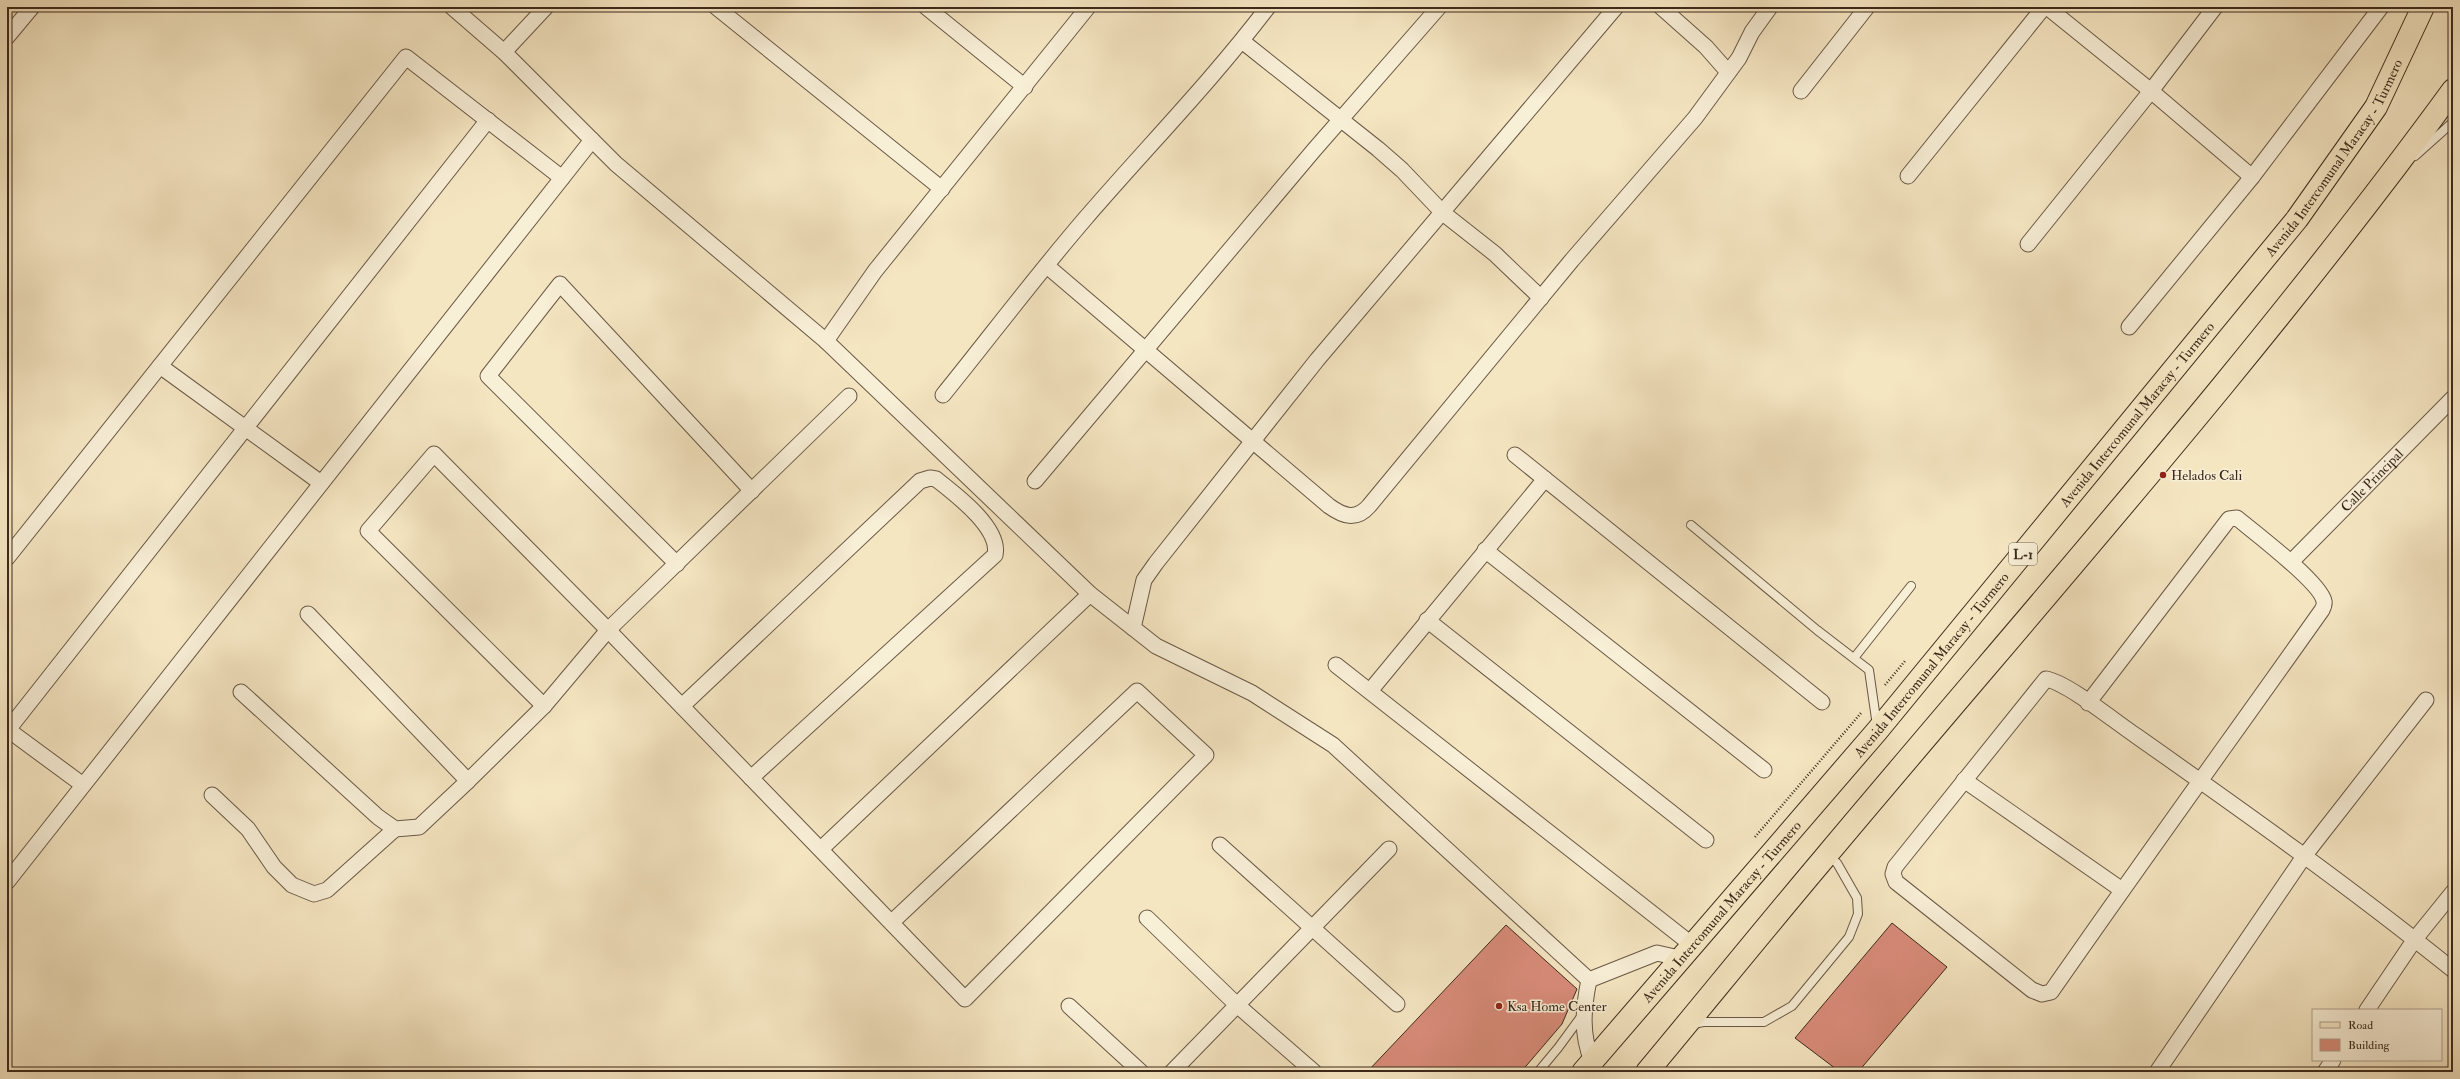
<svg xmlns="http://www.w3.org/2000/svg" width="2460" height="1079" font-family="'IM FELL Double Pica',serif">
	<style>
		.building { fill: #d98c7a; stroke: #3c291b }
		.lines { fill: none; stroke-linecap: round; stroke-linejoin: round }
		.lane-casing { stroke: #6a5845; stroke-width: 10 }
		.street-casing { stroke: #6a5845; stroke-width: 17 }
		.primary-casing { stroke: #3c291b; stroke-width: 24 }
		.path { stroke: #3c291b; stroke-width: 2.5; stroke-dasharray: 1 2; stroke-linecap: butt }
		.lane { stroke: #f8efd7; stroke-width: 8 }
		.street { stroke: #f8efd7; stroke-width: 15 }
		.primary { stroke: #f5e6c2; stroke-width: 22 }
		.poi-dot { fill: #8f2418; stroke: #f8efd7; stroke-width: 1.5 }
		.labels { text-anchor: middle; stroke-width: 3; stroke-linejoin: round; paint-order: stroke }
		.shield { fill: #f8efd7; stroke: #746453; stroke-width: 1 }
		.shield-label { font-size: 13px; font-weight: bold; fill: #3c291b }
		.street-label { font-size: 14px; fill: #3c291b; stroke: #f8efd7 }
		.poi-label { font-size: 14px; fill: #3c291b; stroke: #f8efd7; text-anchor: start }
	</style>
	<rect width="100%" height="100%" fill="#f5e6c2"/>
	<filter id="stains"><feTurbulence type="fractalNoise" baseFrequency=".005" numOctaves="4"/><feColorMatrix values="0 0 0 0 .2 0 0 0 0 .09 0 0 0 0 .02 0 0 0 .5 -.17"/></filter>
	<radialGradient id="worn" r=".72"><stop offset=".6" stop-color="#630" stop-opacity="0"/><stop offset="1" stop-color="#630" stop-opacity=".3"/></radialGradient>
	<g class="building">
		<polygon points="1892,923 1947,967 1858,1072 1840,1072 1795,1038"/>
		<polygon points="1506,925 1577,989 1562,1024 1521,1072 1367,1072"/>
	</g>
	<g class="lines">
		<g class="lane-casing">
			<g id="lane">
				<polyline points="2415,156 2453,122"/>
				<polyline points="1691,525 1817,630 1869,670 1877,726"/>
				<polyline points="1854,658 1911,586"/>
				<polyline points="1694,1024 1703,1022 1764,1022 1792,1006 1849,937 1858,914 1857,898 1837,863 1827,856"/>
				<polyline points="1538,1072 1558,1048 1583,1014"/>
			</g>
		</g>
		<g class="street-casing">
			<g id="street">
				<polyline points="452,7 504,52 616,164 826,341 1090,594 1156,646 1252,693 1333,745 1589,980"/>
				<polyline points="716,7 942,189"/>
				<polyline points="926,7 1025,87"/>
				<polyline points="1661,7 1706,47 1728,72"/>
				<polyline points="2047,7 2151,91 2252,177"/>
				<polyline points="7,37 32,7"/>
				<polyline points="1242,41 1378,149 1402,170 1443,213 1495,254 1541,298"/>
				<polyline points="504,52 546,7"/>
				<polyline points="1801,91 1867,7"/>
				<polyline points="1908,176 2044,7"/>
				<polyline points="2028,244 2151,91 2215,7"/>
				<path d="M1047,266L1329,506C1343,516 1356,521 1369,506L1572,260L1695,118L1739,58L1752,32L1770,7"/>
				<polyline points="2129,327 2252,177 2381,7"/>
				<polyline points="826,341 875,271 1088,7"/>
				<polyline points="160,366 321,483"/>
				<path d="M943,395C990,337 1035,277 1084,220C1145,149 1211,82 1268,7"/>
				<polyline points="1515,455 1822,702"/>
				<polyline points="1035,481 1314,150 1439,7"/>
				<polyline points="1485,550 1764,770"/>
				<polyline points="7,558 406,57 562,178"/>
				<path id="s1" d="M2291,562L2453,398"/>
				<polyline points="677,564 488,376 560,284 752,491"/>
				<polyline points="308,614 468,781 544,706 608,630 849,396"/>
				<polyline points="1427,620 1706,840"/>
				<polyline points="1133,628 1144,580 1156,563 1317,360 1616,7"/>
				<polyline points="1336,665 1691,944"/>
				<polyline points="1370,691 1545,479"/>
				<polyline points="241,692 378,817 395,829 419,827 468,781"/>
				<path d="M2088,703L2229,519L2237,518C2254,532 2320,582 2324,601C2325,604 2323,608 2322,610C2232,737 2140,864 2051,992L2042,994L2032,990L1896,882L1893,874L1895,867L2046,679C2068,683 2114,721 2135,735C2243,811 2350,887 2453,970"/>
				<polyline points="544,706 368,531 434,454 608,630 965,999 1206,755 1137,691 892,922"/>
				<path d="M682,706L920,481L930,478L936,479C955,494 1001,528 995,555L751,778"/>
				<polyline points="7,729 83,785"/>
				<polyline points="7,731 488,120"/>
				<polyline points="1964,780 2122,890"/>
				<polyline points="212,795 248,829 274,867 292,885 314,894 327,890 395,829"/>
				<polyline points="1220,845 1397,1004"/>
				<polyline points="821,849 1090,594"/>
				<polyline points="7,882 592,140"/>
				<polyline points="1147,918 1237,1005 1314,1072"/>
				<polyline points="1589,980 1657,953 1679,958"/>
				<path d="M1589,980C1583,1009 1581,1034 1592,1061"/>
				<polyline points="1069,1006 1141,1072"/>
				<polyline points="2367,1010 2415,939 2453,892"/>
				<polyline points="1172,1072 1389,849"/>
				<polyline points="2157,1072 2305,855 2426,700"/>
				<polyline points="2325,1072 2333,1060"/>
			</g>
		</g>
		<g class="primary-casing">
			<g id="primary">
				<path id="s2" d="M1583,1072L1877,731L2297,219L2376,107L2423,7"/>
				<path d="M1647,1072C1707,1000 1766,927 1826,856C2038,603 2258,357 2453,90"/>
			</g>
		</g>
		<g class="path">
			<polyline points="1885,685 1905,661"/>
			<polyline points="1755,837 1861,713"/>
		</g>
		<use href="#lane" class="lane"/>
		<use href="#street" class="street"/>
		<use href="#primary" class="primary"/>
	</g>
	<g class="poi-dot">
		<circle cx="2163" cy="475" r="4"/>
		<circle cx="1499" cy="1006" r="4"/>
	</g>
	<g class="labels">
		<rect class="shield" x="2009" y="543" width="28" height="22" rx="3"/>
		<g class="shield-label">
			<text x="2023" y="559">L-1</text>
		</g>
		<g class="street-label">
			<text dy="5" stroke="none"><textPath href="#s2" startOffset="1184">Avenida Intercomunal Maracay - Turmero</textPath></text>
			<text dy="5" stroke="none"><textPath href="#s2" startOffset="860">Avenida Intercomunal Maracay - Turmero</textPath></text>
			<text dy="5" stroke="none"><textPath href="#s1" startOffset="115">Calle Principal</textPath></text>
			<text dy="5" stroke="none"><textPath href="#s2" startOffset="536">Avenida Intercomunal Maracay - Turmero</textPath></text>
			<text dy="5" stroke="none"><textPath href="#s2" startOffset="212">Avenida Intercomunal Maracay - Turmero</textPath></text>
		</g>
		<g class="poi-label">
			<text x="2171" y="480">Helados Cali</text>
			<text x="1507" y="1011">Ksa Home Center</text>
		</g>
	</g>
	<rect width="2460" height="1079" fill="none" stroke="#f5e6c2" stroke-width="24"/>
	<rect x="8" y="8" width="2444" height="1063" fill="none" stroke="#3c291b" stroke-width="2"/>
	<rect x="12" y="12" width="2436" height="1055" fill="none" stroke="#3c291b"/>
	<rect x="2312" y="1009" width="130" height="52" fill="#f8efd7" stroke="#ada08c"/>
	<rect x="2320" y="1022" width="20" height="6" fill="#f5e6c2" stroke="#ada08c"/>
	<text x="2348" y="1029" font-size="12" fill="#3c291b">Road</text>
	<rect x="2320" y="1039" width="20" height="12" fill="#d98c7a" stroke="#ada08c"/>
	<text x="2348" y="1049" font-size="12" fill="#3c291b">Building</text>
	<rect width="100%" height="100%" filter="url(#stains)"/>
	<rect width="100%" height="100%" fill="url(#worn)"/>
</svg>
